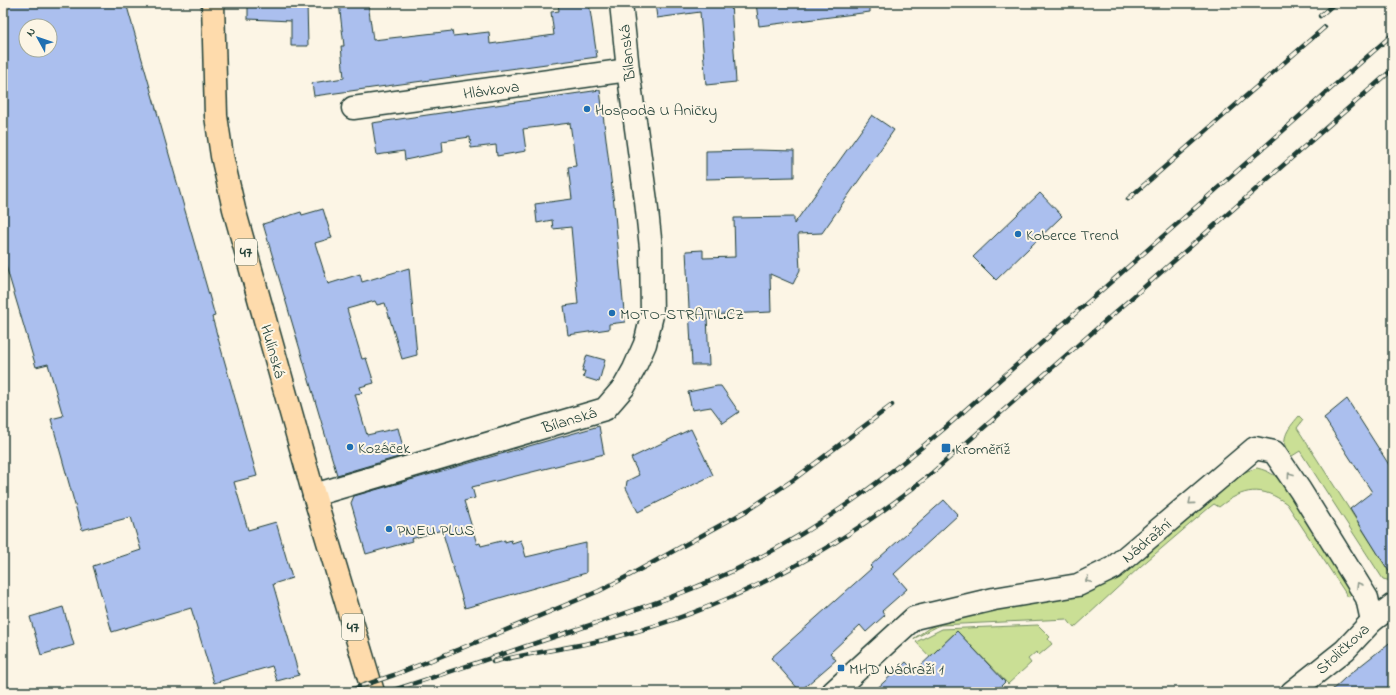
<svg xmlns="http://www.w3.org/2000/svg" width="1396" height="695" font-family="'Indie Flower',sans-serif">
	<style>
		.green { fill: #cadf95; stroke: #748e64 }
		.building { fill: #abbfee; stroke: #1f3d34; fill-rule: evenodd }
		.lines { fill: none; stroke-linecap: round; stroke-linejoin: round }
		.minor-casing { stroke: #1f3d34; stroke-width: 25 }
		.major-casing { stroke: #1f3d34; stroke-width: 25 }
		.minor { stroke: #fcf5e5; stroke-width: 22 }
		.major { stroke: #fedbac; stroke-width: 22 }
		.rail-casing { stroke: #1f3d34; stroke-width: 4.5 }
		.rail { stroke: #fcf5e5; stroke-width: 3; stroke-dasharray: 9; stroke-linecap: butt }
		.oneway { stroke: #8e998c }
		.poi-dot { fill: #1f6fb2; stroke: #fcf5e5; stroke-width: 1.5 }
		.labels { text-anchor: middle; stroke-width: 4; stroke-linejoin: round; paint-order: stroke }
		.shield { fill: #fcf5e5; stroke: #617469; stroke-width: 1 }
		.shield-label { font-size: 15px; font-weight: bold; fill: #1f3d34 }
		.street-label { font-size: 16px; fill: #1f3d34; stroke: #fcf5e5 }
		.poi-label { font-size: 16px; fill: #1f3d34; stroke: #fcf5e5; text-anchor: start }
	</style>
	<rect width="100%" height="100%" fill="#fcf5e5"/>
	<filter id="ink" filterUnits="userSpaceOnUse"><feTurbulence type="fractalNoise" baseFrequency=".025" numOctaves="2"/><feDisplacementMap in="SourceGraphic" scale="8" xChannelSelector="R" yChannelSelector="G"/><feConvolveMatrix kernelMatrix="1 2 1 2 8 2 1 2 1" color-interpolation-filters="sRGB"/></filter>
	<g filter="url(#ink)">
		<g class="green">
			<path d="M1299,416L1303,420L1297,428L1393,577L1391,581L1383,579L1300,451L1289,458C1280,439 1286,431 1299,416Z"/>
			<path d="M1257,468C1269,471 1275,475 1283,483L1354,593L1348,597L1287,504C1262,485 1243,488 1219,507L1214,504L1210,507L1141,566L1074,628L1067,619L940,625L913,639L929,628L950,619L1129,569L1241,473Z"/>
			<polygon points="1038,625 1050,637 1048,639 1052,644 1039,655 1036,652 1028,659 1031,663 1008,684 957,631 930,657 916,642 942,629"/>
		</g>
		<g class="building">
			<path d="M3,3H126L215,316L212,317L257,476L234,482L248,530L276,522L292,578L273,584L299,675L277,681L272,666L214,683L191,608L112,632L93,566L141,550L131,517L82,530L51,419L63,416L48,364L36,367L3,256ZM26,26H50V50H26Z"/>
			<polygon points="248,3 307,3 308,46 291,46 291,21 248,19"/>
			<polygon points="339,3 368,3 373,40 452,31 453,36 489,32 490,44 554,35 551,12 559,11 558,3 589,3 597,57 314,96 312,83 344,78 341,46 344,46"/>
			<polygon points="655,3 731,3 736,82 706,85 700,12 657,18"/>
			<polygon points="756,3 870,3 870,12 759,26"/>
			<polygon points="600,90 614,204 625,322 609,324 609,329 568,335 564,306 578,304 571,227 553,229 552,220 537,223 535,204 572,199 568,167 576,166 570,123 523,129 526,151 497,156 496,145 471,148 470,137 442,141 443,152 405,160 404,151 377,155 372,123"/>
			<polygon points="872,115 894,130 822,233 798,234 800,270 793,284 770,274 771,312 707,315 709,365 692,365 686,251 703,250 703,258 735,257 734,218 794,217 794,224"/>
			<polygon points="757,150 794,151 794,177 706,179 706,151"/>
			<polygon points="1040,193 1062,216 996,280 973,257"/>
			<polygon points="323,209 332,238 315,243 328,284 360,274 362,282 409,268 417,355 402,359 385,303 377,305 375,301 347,309 362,359 366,358 374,383 360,387 362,393 355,394 367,435 398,428 405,455 337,475 263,224 301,212 302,215"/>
			<polygon points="587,355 605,360 599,382 583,377 585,371 582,371"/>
			<polygon points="717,386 721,386 739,412 723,423 711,407 692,410 688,392"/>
			<polygon points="1347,399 1393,471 1393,578 1350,509 1372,492 1324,418"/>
			<polygon points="599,426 604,454 472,487 475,498 464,501 477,544 480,543 481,546 505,540 505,542 511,540 512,543 521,540 526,557 586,543 586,573 465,608 442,530 411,539 412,541 366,554 351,503 354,496"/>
			<polygon points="691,429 713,475 638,512 626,488 627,481 639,475 631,458"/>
			<polygon points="944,500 958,515 894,574 907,589 882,611 885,615 866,632 860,625 830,653 836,660 800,691 771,658 872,568 870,566"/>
			<polygon points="63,607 74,645 41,655 30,617"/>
			<polygon points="957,631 1005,682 995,692 873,692 906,662 915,671"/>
			<polygon points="1393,640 1393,692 1330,692 1345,678"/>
		</g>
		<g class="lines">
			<g class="minor-casing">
				<g id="minor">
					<polyline points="353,108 628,70"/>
					<polyline points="314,495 605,409 624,387 634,369 645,344 652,315 651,248 646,201 628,70 621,3"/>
					<polyline points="833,692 914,618 994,599 1078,585 1113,568 1255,448 1274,452 1300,490 1367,598 1372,621"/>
					<polyline points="1292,692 1345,650 1372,621 1393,605"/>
				</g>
			</g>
			<g class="major-casing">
				<polyline id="major" points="213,3 216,116 222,156 234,209 314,495 373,692"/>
			</g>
			<use href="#minor" class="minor"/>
			<use href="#major" class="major"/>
			<g class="rail-casing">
				<g id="rail">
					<polyline points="1320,16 1335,3"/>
					<polyline points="1128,199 1325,27"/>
					<path d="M493,662C532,652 573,648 612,638C730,608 838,550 932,473L1393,69"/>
					<polyline points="344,692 394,675 487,638 599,591 630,575 748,510 793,480 892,405"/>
					<path d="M387,692C451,672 514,650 578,629C638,609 697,590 753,561C824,525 886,478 946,427L1393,34"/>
				</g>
			</g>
			<use href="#rail" class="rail"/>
		</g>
		<defs><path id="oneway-chevron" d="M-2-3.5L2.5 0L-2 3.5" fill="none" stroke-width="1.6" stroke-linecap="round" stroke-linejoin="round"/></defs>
		<g class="oneway">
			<use href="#oneway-chevron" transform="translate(1290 475) rotate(-126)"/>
			<use href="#oneway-chevron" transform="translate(1191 502) rotate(140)"/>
			<use href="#oneway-chevron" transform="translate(1088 580) rotate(155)"/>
			<use href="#oneway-chevron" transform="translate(1359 585) rotate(-121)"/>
		</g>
	</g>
	<g class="poi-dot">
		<circle cx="587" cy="109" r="4"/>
		<circle cx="1018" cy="234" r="4"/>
		<circle cx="612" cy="313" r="4"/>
		<circle cx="350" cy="447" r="4"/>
		<rect x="941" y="443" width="10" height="10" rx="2"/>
		<circle cx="389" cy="529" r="4"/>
		<rect x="837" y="664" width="8" height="8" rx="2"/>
	</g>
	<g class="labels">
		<g class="shield">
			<rect x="235" y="239" width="22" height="26" rx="3"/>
			<rect x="342" y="614" width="22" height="26" rx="3"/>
		</g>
		<g class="shield-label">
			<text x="246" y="257">47</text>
			<text x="353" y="632">47</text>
		</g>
		<g class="street-label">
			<text transform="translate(626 53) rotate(-96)" y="6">Bílanská</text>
			<text transform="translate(491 89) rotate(-8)" y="6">Hlávkova</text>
			<text transform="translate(274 351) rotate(74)" y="6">Hulínská</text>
			<text transform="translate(569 419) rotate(-17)" y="6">Bílanská</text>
			<text transform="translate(1146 540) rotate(-40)" y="6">Nádražní</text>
			<text transform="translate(1342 648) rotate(-43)" y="6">Stoličkova</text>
		</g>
		<g class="poi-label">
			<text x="595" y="115">Hospoda U Aničky</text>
			<text x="1026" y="240">Koberce Trend</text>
			<text x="620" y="319">MOTO-STRATIL.CZ</text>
			<text x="358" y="453">Kozáček</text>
			<text x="955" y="454">Kroměříž</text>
			<text x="397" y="535">PNEU PLUS</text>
			<text x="849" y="674">MHD Nádraží 1</text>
		</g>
	</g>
	<rect width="1396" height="695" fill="none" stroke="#fcf5e5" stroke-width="16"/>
	<rect x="8" y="8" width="1380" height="679" fill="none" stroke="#1f3d34" stroke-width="1.5" filter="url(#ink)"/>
	<g transform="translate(38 38) rotate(310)"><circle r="19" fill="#fcf5e5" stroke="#a4ab9e"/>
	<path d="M0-3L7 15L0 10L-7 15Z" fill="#1f6fb2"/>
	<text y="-6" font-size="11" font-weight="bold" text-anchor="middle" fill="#1f3d34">N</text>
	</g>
</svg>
